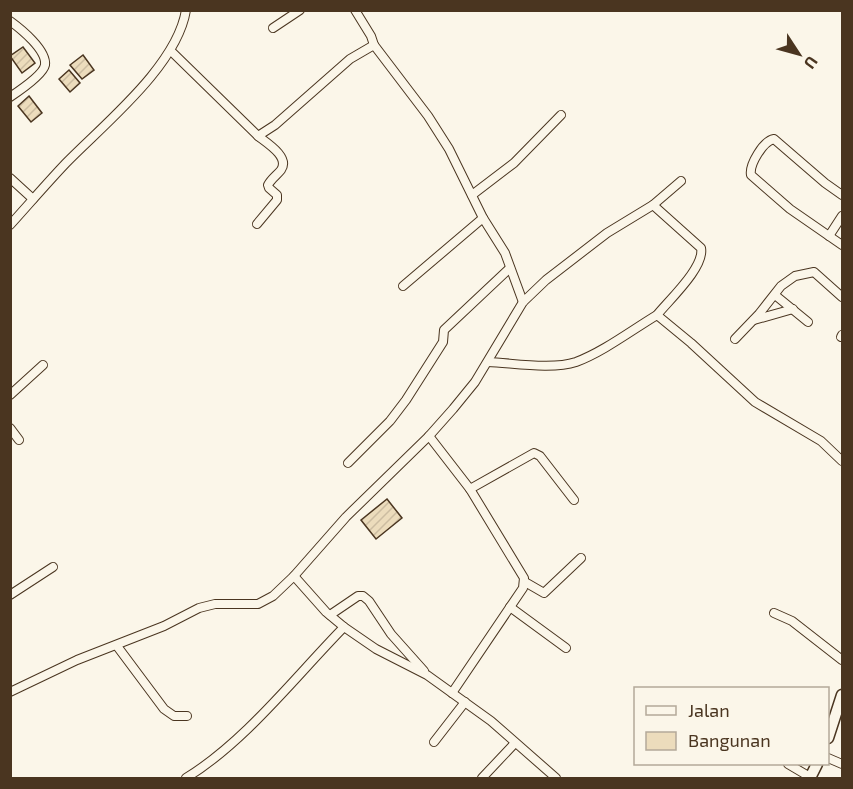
<svg xmlns="http://www.w3.org/2000/svg" width="853" height="789" font-family="'Exo 2',sans-serif">
	<style>
		.building { fill: url(#building-hatch); stroke: #4a3520; stroke-width: 1.5 }
		.lines { fill: none; stroke-linecap: round; stroke-linejoin: round }
		.street-casing { stroke: #4a3520; stroke-width: 10 }
		.secondary-casing { stroke: #4a3520; stroke-width: 13 }
		.street { stroke: #fbf6e9; stroke-width: 8 }
		.secondary { stroke: #fbf6e9; stroke-width: 10 }
	</style>
	<defs>
		<pattern id="building-hatch" width="6" height="6" patternUnits="userSpaceOnUse" patternTransform="scale(1.5)"><rect width="6" height="6" fill="#ecdcbc"/><path d="M-1 1l2-2M0 6l6-6M5 7l2-2" fill="none" stroke="#ccbda1"/></pattern>
	</defs>
	<rect width="100%" height="100%" fill="#fbf6e9"/>
	<g class="building">
		<polygon points="23,47 35,63 22,73 10,56"/>
		<polygon points="83,55 94,70 82,79 70,65"/>
		<polygon points="69,70 80,83 70,92 59,79"/>
		<polygon points="29,96 42,113 31,122 18,106"/>
		<polygon points="387,499 402,518 376,539 361,520"/>
	</g>
	<g class="lines">
		<g class="street-casing">
			<g id="street">
				<polyline points="355,10 371,36 374,45"/>
				<path d="M10,21C21,29 47,50 45,65C43,75 19,91 10,97"/>
				<polyline points="273,28 300,10"/>
				<polyline points="171,51 258,136 275,125 350,59 374,45 428,116 449,149 483,218 505,253 523,302"/>
				<polyline points="10,178 33,199"/>
				<polyline points="472,195 514,163 561,115"/>
				<path d="M842,195L825,183L774,139C763,141 749,165 751,175L790,209L842,245"/>
				<path d="M653,205L701,248C705,267 669,300 657,315"/>
				<path d="M257,224L277,200V195L269,188L268,185C271,179 277,175 281,170C290,157 267,143 258,136"/>
				<path d="M10,225C29,204 47,183 66,163C104,124 177,66 186,10"/>
				<polyline points="829,236 842,216"/>
				<polyline points="403,286 483,218"/>
				<polyline points="775,295 808,322"/>
				<polyline points="754,320 793,309"/>
				<polyline points="841,337 842,335"/>
				<polyline points="735,339 759,314 781,286 795,276 814,272 842,297"/>
				<path d="M488,362C513,363 552,370 576,362C603,352 632,330 657,315L691,343L755,402L821,441L842,461"/>
				<polyline points="10,395 43,365"/>
				<polyline points="10,428 19,440"/>
				<polyline points="429,436 470,489 524,578 523,588 452,693"/>
				<polyline points="348,463 390,421 406,400 443,342 444,330 510,268"/>
				<polyline points="470,489 534,453 540,456 574,500"/>
				<polyline points="294,576 326,612 344,627 376,649 427,675 491,721 556,778"/>
				<polyline points="525,582 544,593 581,558"/>
				<polyline points="10,595 53,567"/>
				<polyline points="510,607 566,648"/>
				<polyline points="774,613 792,621 842,660"/>
				<polyline points="330,615 358,596 363,596 369,601 391,634 424,671"/>
				<polyline points="117,646 164,709 174,716 187,716"/>
				<polyline points="10,692 77,660 164,626 199,608 215,604 258,604 273,596 294,576 346,517 429,436 453,409 475,382 523,302 546,280 607,233 653,205 681,181"/>
				<polyline points="434,742 465,702"/>
				<polyline points="828,758 842,764"/>
				<polyline points="788,764 810,777"/>
				<path d="M186,778C245,742 295,677 344,627"/>
				<polyline points="482,778 515,743"/>
			</g>
		</g>
		<g class="secondary-casing">
			<g id="secondary">
				<polyline points="828,738 842,695"/>
				<polyline points="810,778 817,764"/>
			</g>
		</g>
		<use href="#street" class="street"/>
		<use href="#secondary" class="secondary"/>
	</g>
	<rect width="853" height="789" fill="none" stroke="#4a3520" stroke-width="24"/>
	<rect x="634" y="687" width="195" height="78" fill="#fbf6e9" stroke="#b4a999" stroke-width="1.5"/>
	<rect x="646" y="706" width="30" height="9" fill="#fbf6e9" stroke="#b4a999" stroke-width="1.5"/>
	<text x="688" y="717" font-size="18" fill="#4a3520">Jalan</text>
	<rect x="646" y="732" width="30" height="18" fill="#ecdcbc" stroke="#b4a999" stroke-width="1.5"/>
	<text x="688" y="747" font-size="18" fill="#4a3520">Bangunan</text>
	<g transform="translate(799 54) rotate(126)" stroke="#fbf6e9" stroke-width="4.5" paint-order="stroke">
	<path d="M0-4.5L10 22L0 15L-10 22Z" fill="#4a3520"/>
	<text y="-9" font-size="16" font-weight="bold" text-anchor="middle" fill="#4a3520">U</text>
	</g>
</svg>
